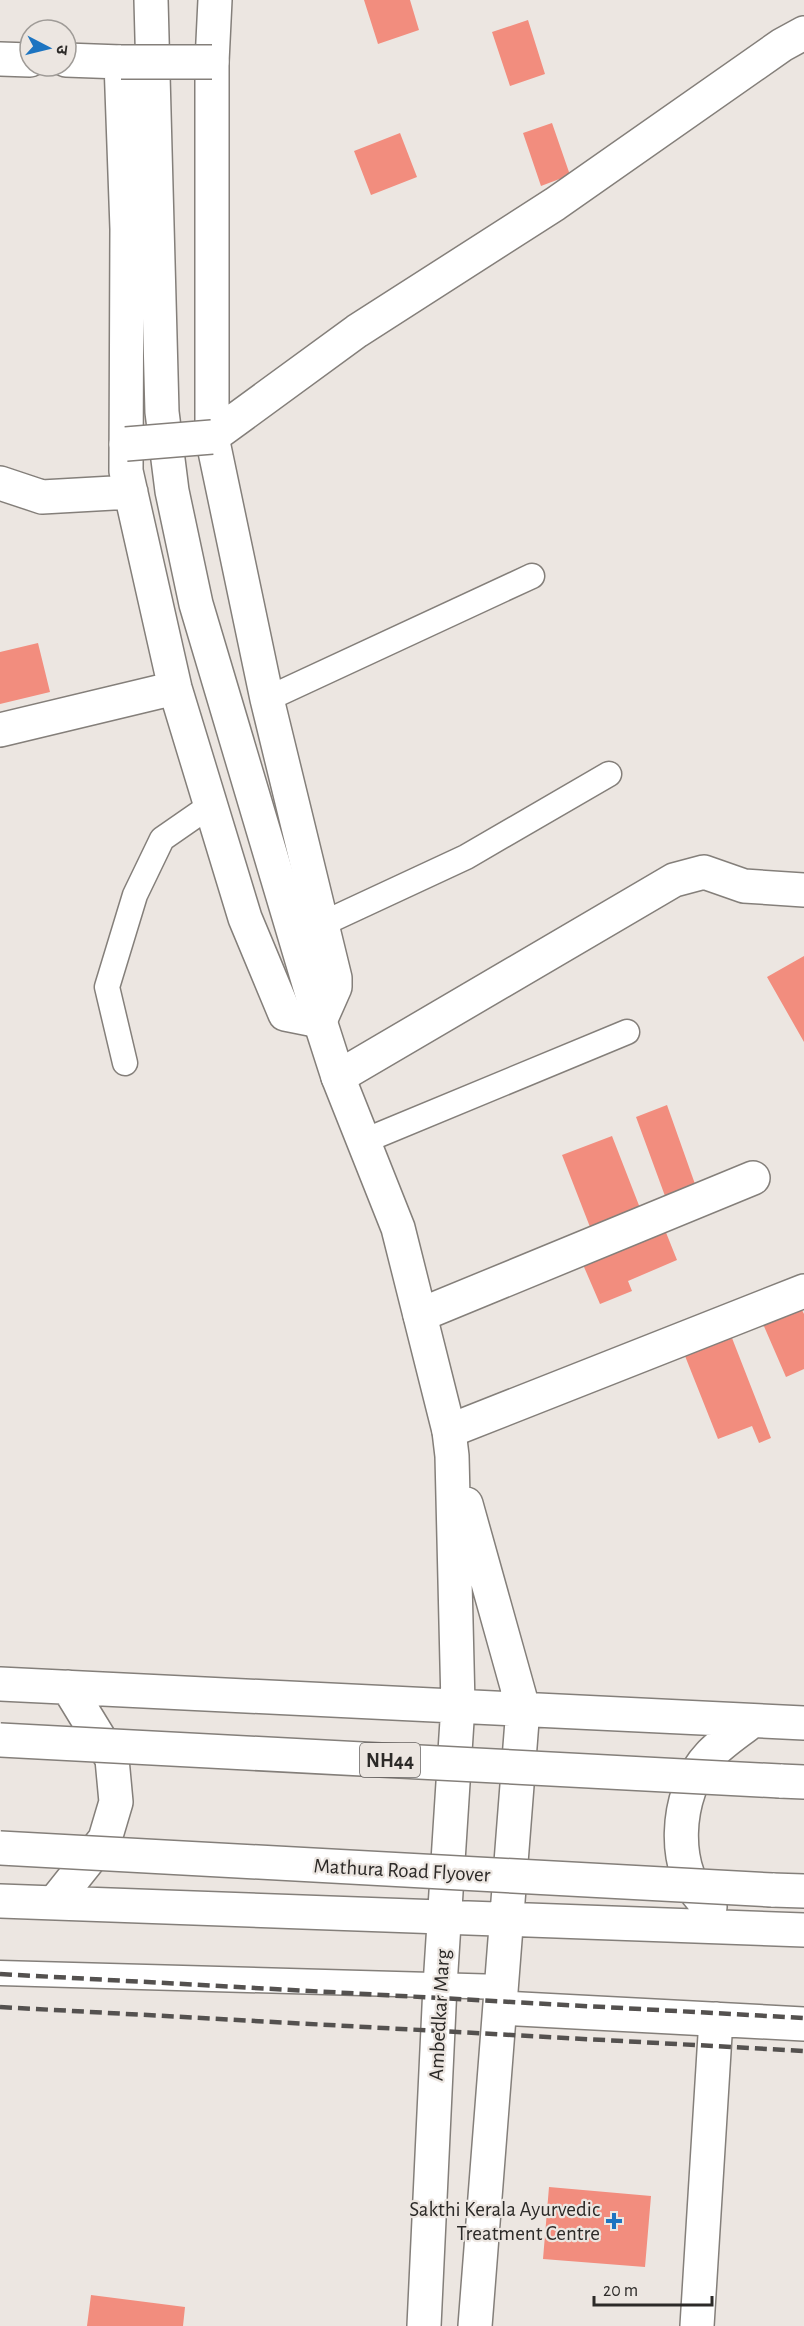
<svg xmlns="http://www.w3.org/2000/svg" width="804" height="2326" font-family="'Alegreya Sans','Noto Sans Devanagari',sans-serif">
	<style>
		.building { fill: #f28d7e }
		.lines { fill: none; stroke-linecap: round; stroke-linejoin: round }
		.lane-casing { stroke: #847f7a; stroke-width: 27 }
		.street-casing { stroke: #847f7a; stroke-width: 36 }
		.secondary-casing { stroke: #847f7a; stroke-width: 36 }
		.highway-casing { stroke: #847f7a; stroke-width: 36 }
		.lane { stroke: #fff; stroke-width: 24 }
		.street { stroke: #fff; stroke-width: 33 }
		.secondary { stroke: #fff; stroke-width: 33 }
		.highway { stroke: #fff; stroke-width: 33 }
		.rail { stroke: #54514f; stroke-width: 4.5; stroke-dasharray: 12 6; stroke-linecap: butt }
		.street-bridge-casing { stroke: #847f7a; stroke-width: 36; stroke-linecap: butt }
		.highway-bridge-casing { stroke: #847f7a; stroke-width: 36; stroke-linecap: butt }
		.street-bridge { stroke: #fff; stroke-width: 33 }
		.highway-bridge { stroke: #fff; stroke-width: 33 }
		.poi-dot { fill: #1c74c1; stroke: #ece6e1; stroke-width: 2 }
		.labels { text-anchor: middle; stroke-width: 4.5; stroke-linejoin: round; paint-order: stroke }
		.shield { fill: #ece6e1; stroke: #666260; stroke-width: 1.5 }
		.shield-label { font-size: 20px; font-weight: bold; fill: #2c2a28 }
		.street-label { font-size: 21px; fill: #2c2a28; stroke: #ece6e1 }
		.poi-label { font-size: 21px; fill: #2c2a28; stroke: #ece6e1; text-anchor: end }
	</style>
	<rect width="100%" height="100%" fill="#ece6e1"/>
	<path class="building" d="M 364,0 L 410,0 L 419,30 L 378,44 Z
		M 528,20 L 545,74 L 510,86 L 492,32 Z
		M 552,123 L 570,175 L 541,186 L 523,133 Z
		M 400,133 L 417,177 L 371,195 L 354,151 Z
		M 38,643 L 50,692 L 0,704 L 0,652 Z
		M 804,956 L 804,1042 L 767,977 Z
		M 667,1105 L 695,1184 L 665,1196 L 636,1117 Z
		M 612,1136 L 640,1208 L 590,1227 L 562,1155 Z
		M 663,1225 L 677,1260 L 628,1281 L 632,1291 L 600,1304 L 581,1260 Z
		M 801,1308 L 804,1314 L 804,1369 L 786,1377 L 763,1324 Z
		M 732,1338 L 771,1438 L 759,1443 L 752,1426 L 718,1439 L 685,1356 Z
		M 549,2187 L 651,2196 L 645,2267 L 543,2259 Z
		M 91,2295 L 185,2307 L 183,2326 L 87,2326 Z"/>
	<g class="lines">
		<defs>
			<path id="lane" d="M 267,699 L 532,576
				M 322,924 L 466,857 L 609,774
				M 125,1063 L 107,987 L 135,895 L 162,839 L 211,805
				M 364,1141 L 627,1032
				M 0,1973 L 503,1987"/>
			<path id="street" d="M 0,59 L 30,60
				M 66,60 L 121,62 L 127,229 L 126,471 L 175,688 L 245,918 L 285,1014 L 320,1021 L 335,987 L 335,978 L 267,699 L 212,437 L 212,62 L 215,0
				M 212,437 L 357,331 L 555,204 L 782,45 L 804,33
				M 0,483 L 42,497 L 131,492
				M 0,730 L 175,688
				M 338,1077 L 674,880 L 704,872 L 744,886 L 804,890
				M 420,1315 L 753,1178
				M 449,1431 L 804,1291
				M 501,2008 L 804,2024
				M 697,2326 L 716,2019"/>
			<path id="secondary" d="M 151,0 L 162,412 L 172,491 L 196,604 L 320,1021 L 338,1077 L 398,1228 L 449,1431 L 452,1456 L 458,1705 L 440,1986 L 424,2326
				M 466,1504 L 523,1708 L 475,2326
				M 0,1684 L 804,1723
				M 0,1901 L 804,1930
				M 54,1903 L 105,1839 L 116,1802 L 112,1759 L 68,1687
				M 710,1907 C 669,1875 675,1792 709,1756 C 721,1743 738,1732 752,1721"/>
			<path id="highway" d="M 780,1781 L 804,1782
				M 772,1890 L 804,1891"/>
		</defs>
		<use href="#lane" class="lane-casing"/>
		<use href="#street" class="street-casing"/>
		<use href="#secondary" class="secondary-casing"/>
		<use href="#highway" class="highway-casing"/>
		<use href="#lane" class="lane"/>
		<use href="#street" class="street"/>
		<use href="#secondary" class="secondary"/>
		<use href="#highway" class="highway"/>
		<path class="rail" d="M 0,1974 L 804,2018
			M 0,2007 L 804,2051"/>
		<defs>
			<path id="street-bridge" d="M 121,62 L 212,62
				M 126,444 L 212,437"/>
			<path id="highway-bridge" d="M 0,1740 L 780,1781
				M 0,1848 L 772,1890"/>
		</defs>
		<use href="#street-bridge" class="street-bridge-casing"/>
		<use href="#highway-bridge" class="highway-bridge-casing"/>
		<use href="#street-bridge" class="street-bridge"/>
		<use href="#highway-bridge" class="highway-bridge"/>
	</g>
	<path class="poi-dot" d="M611 2212h6v6h6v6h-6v6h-6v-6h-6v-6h6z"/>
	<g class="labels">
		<rect class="shield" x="360" y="1743" width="60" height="34" rx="4.5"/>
		<g class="shield-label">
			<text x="390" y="1767">NH44</text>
		</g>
		<g class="street-label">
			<text transform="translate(402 1870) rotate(3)" y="7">Mathura Road Flyover</text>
			<text transform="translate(439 2015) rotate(-87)" y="7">Ambedkar Marg</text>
		</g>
		<g class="poi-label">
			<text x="600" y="2216">Sakthi Kerala Ayurvedic<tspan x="600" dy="24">Treatment Centre</tspan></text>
		</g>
	</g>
	<g transform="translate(48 48) rotate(97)"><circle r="28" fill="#ece6e1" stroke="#9f9b97" stroke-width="1.5"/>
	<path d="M0-4.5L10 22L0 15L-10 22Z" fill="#1c74c1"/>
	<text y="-9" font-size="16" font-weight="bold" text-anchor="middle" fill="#2c2a28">उ</text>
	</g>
	<path d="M594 2296v9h118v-9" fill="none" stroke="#2c2a28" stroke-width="3"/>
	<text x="603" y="2296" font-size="18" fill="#2c2a28" stroke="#ece6e1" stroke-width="4.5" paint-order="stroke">20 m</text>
</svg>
